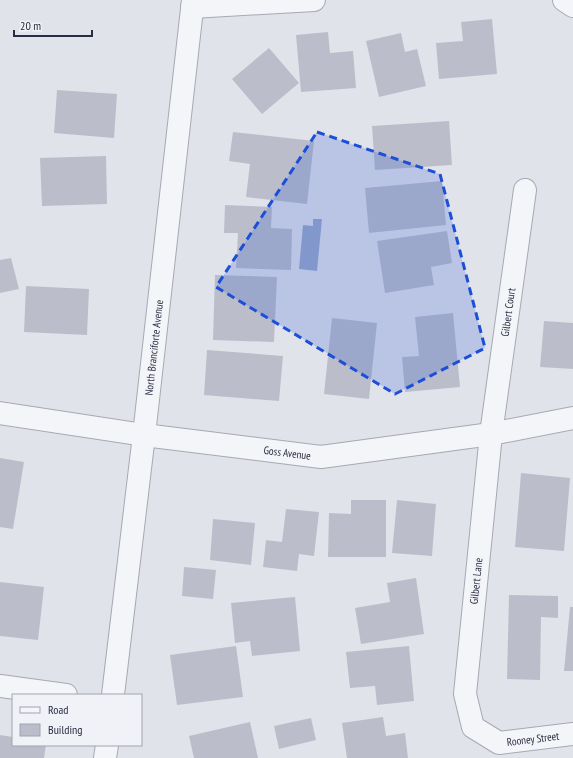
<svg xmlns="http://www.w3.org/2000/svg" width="573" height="758" font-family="'PT Sans Narrow',sans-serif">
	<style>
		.water { fill: #9caacb }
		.building { fill: #bbbeca }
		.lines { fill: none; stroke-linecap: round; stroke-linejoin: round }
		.minor-casing { stroke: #a6a9b4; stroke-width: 24 }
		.tertiary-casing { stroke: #a6a9b4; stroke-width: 24 }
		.minor { stroke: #f4f5f8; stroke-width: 22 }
		.tertiary { stroke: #f4f5f8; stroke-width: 22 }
		.marked { fill: #1d4ed8; fill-opacity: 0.2; stroke: #1d4ed8; stroke-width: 3; stroke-dasharray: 8 5; stroke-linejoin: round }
		.labels { text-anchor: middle; stroke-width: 3; stroke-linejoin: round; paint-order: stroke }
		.street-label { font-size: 11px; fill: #292d42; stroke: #f1f2f7 }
	</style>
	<rect width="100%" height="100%" fill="#e1e3ea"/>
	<path class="water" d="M 313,219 L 322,219 L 317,271 L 299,269 L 303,225 L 313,226 Z"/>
	<path class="building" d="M 492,19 L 497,74 L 439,79 L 436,43 L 463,41 L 461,22 Z
		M 328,32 L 330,53 L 353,51 L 356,88 L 301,92 L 296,35 Z
		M 401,33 L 405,52 L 417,49 L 426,86 L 379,97 L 366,41 Z
		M 269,48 L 299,83 L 262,114 L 232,79 Z
		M 57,90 L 117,94 L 114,138 L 54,133 Z
		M 449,121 L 452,165 L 375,170 L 372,126 Z
		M 233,132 L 314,141 L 307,204 L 246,197 L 250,164 L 229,161 Z
		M 106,156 L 107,204 L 42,206 L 40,158 Z
		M 442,181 L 446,225 L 369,233 L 365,188 Z
		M 225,205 L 272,207 L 271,228 L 292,229 L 291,270 L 236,268 L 238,233 L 224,233 Z
		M 447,231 L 452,263 L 431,267 L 434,285 L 385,293 L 377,241 Z
		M 11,258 L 19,289 L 0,293 L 0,260 Z
		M 215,275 L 277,277 L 274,342 L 213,340 Z
		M 26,286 L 89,289 L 87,335 L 24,332 Z
		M 453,313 L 460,387 L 405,392 L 402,357 L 419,356 L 415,317 Z
		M 332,318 L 377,323 L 369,399 L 324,394 Z
		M 544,321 L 573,323 L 573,369 L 540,367 Z
		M 207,350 L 283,356 L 279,401 L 204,395 Z
		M 0,458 L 24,462 L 13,529 L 0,527 Z
		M 521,473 L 570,478 L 564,551 L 515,547 Z
		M 351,500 L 386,500 L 386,557 L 328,557 L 329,513 L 351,514 Z
		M 397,500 L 436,504 L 432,556 L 392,553 Z
		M 286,509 L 319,512 L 314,556 L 299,554 L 297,571 L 263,567 L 266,540 L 282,542 Z
		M 213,519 L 255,523 L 251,565 L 210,560 Z
		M 184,567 L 216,570 L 213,599 L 182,596 Z
		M 416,578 L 424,634 L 361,644 L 355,608 L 390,602 L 387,583 Z
		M 0,582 L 44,587 L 38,640 L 0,636 Z
		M 509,595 L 558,596 L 558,618 L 541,617 L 540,680 L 507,679 Z
		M 295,597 L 300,651 L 252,656 L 250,641 L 235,643 L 231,603 Z
		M 570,607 L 573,607 L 573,671 L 564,671 Z
		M 236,646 L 243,697 L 177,705 L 170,655 Z
		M 409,646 L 414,701 L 377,705 L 375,686 L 350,688 L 346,652 Z
		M 383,717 L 386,736 L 405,733 L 408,758 L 347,758 L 342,723 Z
		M 311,718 L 316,740 L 279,749 L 274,726 Z
		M 250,722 L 258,758 L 194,758 L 189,736 Z
		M 0,735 L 13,737 L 13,745 L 46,745 L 44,758 L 0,758 Z"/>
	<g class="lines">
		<defs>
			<g id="minor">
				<path d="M 564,0 L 573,6"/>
				<path d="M 192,7 L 314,0"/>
				<path id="s1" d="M 491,434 L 525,190"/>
				<path id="s2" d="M 144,435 L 193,0"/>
				<path d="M 0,686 L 66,695"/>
			</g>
			<g id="tertiary">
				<path id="s3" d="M 0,413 L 144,435 L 321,457 L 491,434 L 573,418"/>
				<path id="s4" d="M 491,434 L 465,694 L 473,727 L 499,743 L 573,734"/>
				<path d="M 113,695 L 144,435"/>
				<path d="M 105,758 L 107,745"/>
			</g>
		</defs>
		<use href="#minor" class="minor-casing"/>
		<use href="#tertiary" class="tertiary-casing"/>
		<use href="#minor" class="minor"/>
		<use href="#tertiary" class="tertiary"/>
	</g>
	<path class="marked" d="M 317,132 L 440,174 L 485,348 L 395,394 L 216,287 Z"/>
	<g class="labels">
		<g class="street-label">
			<text dy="4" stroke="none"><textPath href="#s1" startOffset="123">Gilbert Court</textPath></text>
			<text dy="4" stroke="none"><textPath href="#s2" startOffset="88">North Branciforte Avenue</textPath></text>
			<text dy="4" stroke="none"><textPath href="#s3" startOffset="290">Goss Avenue</textPath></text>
			<text transform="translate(476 581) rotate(-84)" y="4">Gilbert Lane</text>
			<text dy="4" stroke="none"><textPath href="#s4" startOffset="360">Rooney Street</textPath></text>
		</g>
	</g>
	<rect x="12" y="694" width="130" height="52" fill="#f1f2f7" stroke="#a1a3af"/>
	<rect x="20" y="707" width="20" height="6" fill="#f4f5f8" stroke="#a1a3af"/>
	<text x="48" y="714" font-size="12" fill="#292d42">Road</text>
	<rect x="20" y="724" width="20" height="12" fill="#bbbeca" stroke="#a1a3af"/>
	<text x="48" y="734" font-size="12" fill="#292d42">Building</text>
	<path d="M14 30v6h78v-6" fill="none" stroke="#292d42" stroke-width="2"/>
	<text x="20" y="30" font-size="12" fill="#292d42" stroke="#f1f2f7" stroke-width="3" paint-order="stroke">20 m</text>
</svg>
